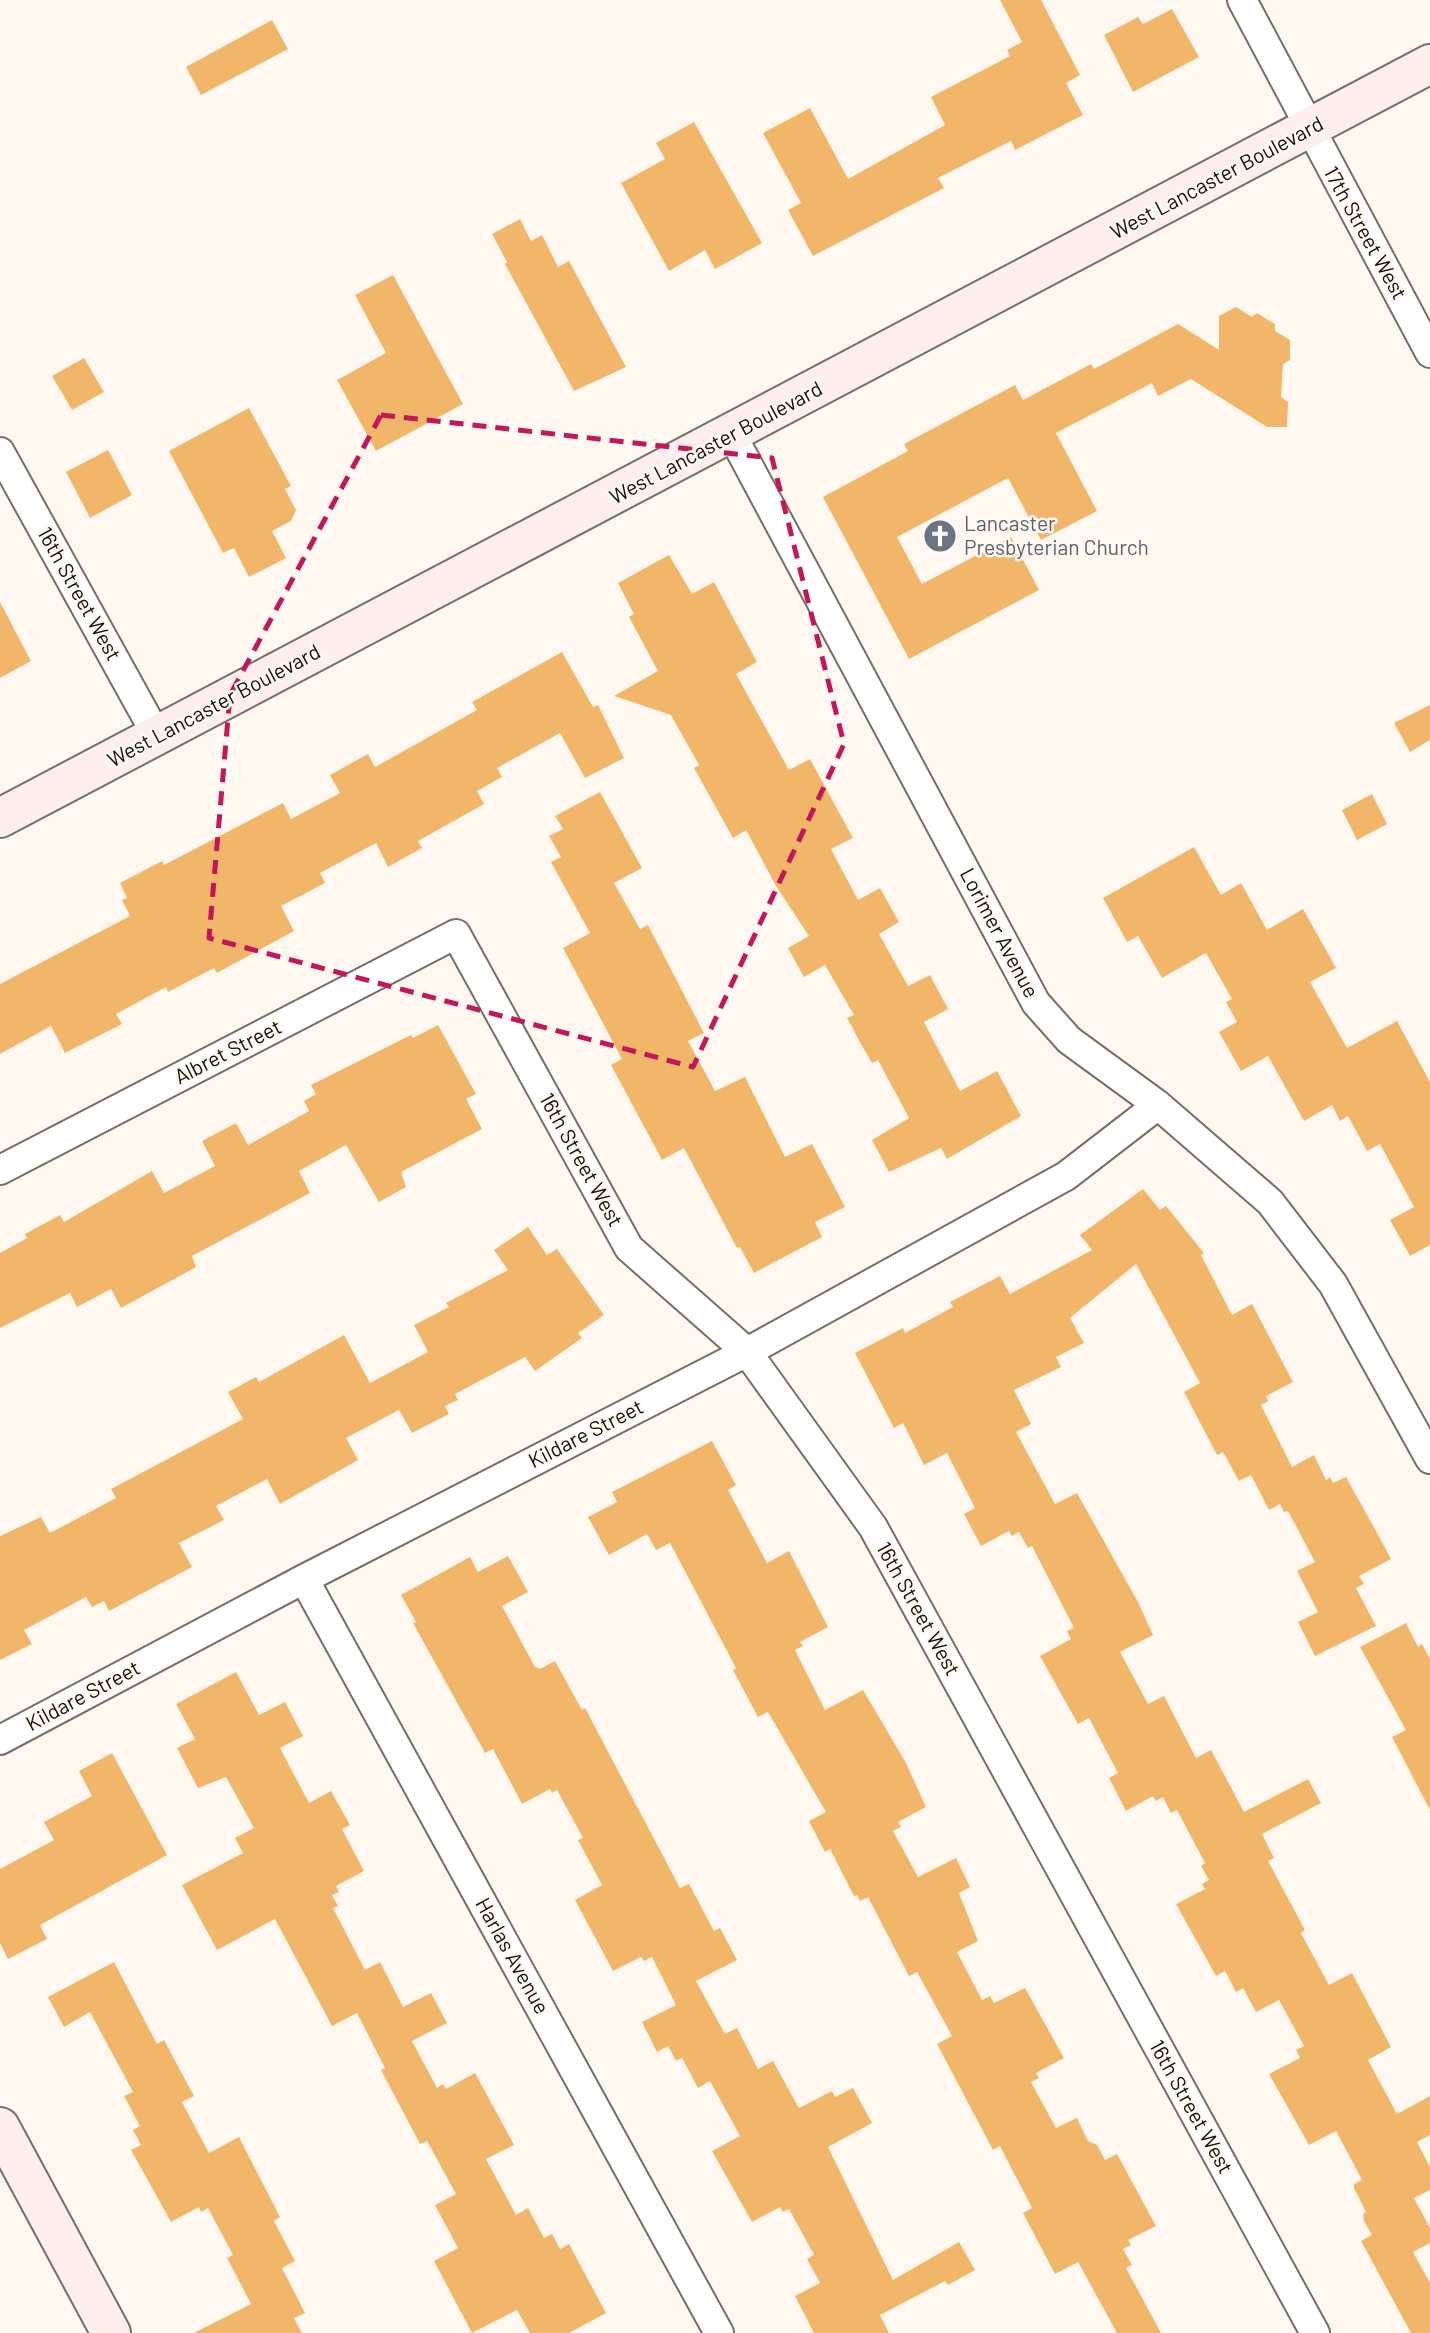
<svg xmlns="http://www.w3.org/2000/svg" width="1430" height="2333" font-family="Barlow,sans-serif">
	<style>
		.building { fill: #f2b66a }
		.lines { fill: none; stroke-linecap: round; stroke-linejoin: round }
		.street-casing { stroke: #776e64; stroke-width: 32 }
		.secondary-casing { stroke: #776e64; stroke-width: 42 }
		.street { stroke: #fff; stroke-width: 28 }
		.secondary { stroke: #feeeee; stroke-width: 38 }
		.marked { fill: none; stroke: #c2185b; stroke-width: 5; stroke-dasharray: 14 9; stroke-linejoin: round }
		.labels { text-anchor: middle; stroke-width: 5; stroke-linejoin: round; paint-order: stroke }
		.street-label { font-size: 21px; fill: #130f0b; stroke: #fef8f1 }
		.worship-label { font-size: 21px; fill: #5b616d; stroke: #fef8f1; text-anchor: start }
	</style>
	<rect width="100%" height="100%" fill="#fef8f1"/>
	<path class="building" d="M 1000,0 L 1041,0 L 1080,75 L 1066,83 L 1083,115 L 1015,150 L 1011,141 L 938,178 L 944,188 L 813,256 L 788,210 L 801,203 L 763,133 L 810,108 L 848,179 L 945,125 L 931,97 L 1010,56 L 1007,50 L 1022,42 Z
		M 1172,9 L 1199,57 L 1133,92 L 1104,35 L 1138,17 L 1143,24 Z
		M 272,20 L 288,49 L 201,95 L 186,67 Z
		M 694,122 L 762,243 L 715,269 L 705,250 L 669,271 L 621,183 L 665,159 L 656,143 Z
		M 520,219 L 531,241 L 542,235 L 558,267 L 569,261 L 626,367 L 574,391 L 505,264 L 507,262 L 492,234 Z
		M 393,275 L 463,404 L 376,451 L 337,380 L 386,353 L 355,295 Z
		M 1236,307 L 1252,317 L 1257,313 L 1275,324 L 1275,331 L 1290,340 L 1290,360 L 1283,364 L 1281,397 L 1288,402 L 1287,427 L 1267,427 L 1191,379 L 1158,396 L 1152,383 L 1056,433 L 1097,511 L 1041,540 L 1008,478 L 897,537 L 922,584 L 1011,537 L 1039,590 L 909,659 L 823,497 L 908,451 L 904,444 L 1015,385 L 1023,400 L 1091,364 L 1094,369 L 1178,324 L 1219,350 L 1219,316 Z
		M 84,358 L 104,392 L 72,410 L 52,376 Z
		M 249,408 L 291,486 L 285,489 L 296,510 L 291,521 L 272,531 L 286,558 L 249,577 L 234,548 L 223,553 L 169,451 Z
		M 108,450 L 132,495 L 90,518 L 66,472 Z
		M 669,555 L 692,594 L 714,582 L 757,662 L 736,674 L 789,770 L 810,759 L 853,838 L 831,849 L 858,900 L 880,888 L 899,922 L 879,934 L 908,986 L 930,975 L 948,1009 L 924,1022 L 960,1091 L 997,1071 L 1021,1116 L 947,1159 L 941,1148 L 889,1172 L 872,1140 L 909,1118 L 878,1060 L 872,1063 L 861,1044 L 847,1018 L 854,1015 L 825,965 L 804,977 L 788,948 L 809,936 L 776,886 L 746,830 L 733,838 L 694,768 L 699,765 L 671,715 L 614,696 L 658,671 L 629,617 L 634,614 L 618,583 Z
		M 0,602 L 31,661 L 0,678 Z
		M 562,652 L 593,707 L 598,705 L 624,758 L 585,778 L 560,733 L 497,768 L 502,777 L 477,791 L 484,804 L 418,841 L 422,848 L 388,867 L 376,843 L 320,873 L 325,883 L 281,906 L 294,931 L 217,973 L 214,968 L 168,992 L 166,987 L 116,1014 L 122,1024 L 65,1053 L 51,1026 L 0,1054 L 0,984 L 130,916 L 122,900 L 127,898 L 120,883 L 162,861 L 164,865 L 283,803 L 291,819 L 340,793 L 330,775 L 368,754 L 375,767 L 477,710 L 472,702 Z
		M 1430,705 L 1430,740 L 1410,752 L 1394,723 Z
		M 600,792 L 642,868 L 614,883 L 640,929 L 648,925 L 704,1033 L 688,1041 L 715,1091 L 745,1077 L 785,1157 L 812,1144 L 845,1207 L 815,1222 L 822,1237 L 754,1273 L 740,1247 L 737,1248 L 684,1148 L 662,1160 L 611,1065 L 622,1059 L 563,948 L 590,933 L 551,862 L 561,857 L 549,836 L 563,829 L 555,816 Z
		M 1372,794 L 1387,824 L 1357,840 L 1342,810 Z
		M 1194,847 L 1221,895 L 1241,883 L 1267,930 L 1303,909 L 1336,968 L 1310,982 L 1347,1048 L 1397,1021 L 1430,1082 L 1430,1245 L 1410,1256 L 1390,1220 L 1414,1207 L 1380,1144 L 1367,1151 L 1348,1116 L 1340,1121 L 1332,1105 L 1304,1121 L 1268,1056 L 1241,1071 L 1219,1032 L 1237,1022 L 1226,1002 L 1232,999 L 1206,953 L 1162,978 L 1138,936 L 1127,942 L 1103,898 Z
		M 438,1025 L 476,1094 L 466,1099 L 482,1129 L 401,1172 L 406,1187 L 379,1202 L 346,1145 L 299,1171 L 310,1193 L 192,1256 L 196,1267 L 121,1308 L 111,1289 L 77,1307 L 70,1293 L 0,1328 L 0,1253 L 27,1238 L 25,1234 L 60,1215 L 64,1222 L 152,1171 L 164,1193 L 215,1166 L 202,1141 L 236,1123 L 248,1145 L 309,1111 L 304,1101 L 316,1094 L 311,1085 L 411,1035 L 413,1038 Z
		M 1143,1189 L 1160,1210 L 1166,1206 L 1204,1253 L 1201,1255 L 1232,1315 L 1252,1304 L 1293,1382 L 1266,1396 L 1268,1401 L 1261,1405 L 1292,1467 L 1314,1455 L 1326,1480 L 1330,1477 L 1333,1483 L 1346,1477 L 1376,1531 L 1391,1559 L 1359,1576 L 1364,1584 L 1356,1588 L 1376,1626 L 1315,1656 L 1298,1622 L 1318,1612 L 1297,1571 L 1315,1562 L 1288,1511 L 1284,1512 L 1280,1504 L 1269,1510 L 1251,1475 L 1239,1481 L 1223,1452 L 1217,1455 L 1184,1392 L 1200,1383 L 1136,1264 L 1070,1318 L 1084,1343 L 1056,1357 L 1061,1367 L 1014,1390 L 1031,1424 L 1016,1432 L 1055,1504 L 1077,1493 L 1138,1602 L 1153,1635 L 1120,1652 L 1148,1704 L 1164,1696 L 1196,1758 L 1211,1750 L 1244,1812 L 1308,1779 L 1321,1803 L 1262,1834 L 1274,1858 L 1268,1861 L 1305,1930 L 1301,1933 L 1329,1985 L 1352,1973 L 1391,2047 L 1368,2060 L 1397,2114 L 1430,2096 L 1430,2135 L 1417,2142 L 1430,2167 L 1430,2190 L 1414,2198 L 1430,2228 L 1430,2243 L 1413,2252 L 1430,2283 L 1430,2333 L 1411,2333 L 1361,2241 L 1372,2235 L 1364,2221 L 1363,2214 L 1366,2212 L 1354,2188 L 1354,2184 L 1362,2180 L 1336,2131 L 1309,2145 L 1269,2074 L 1300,2058 L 1296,2050 L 1304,2046 L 1279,2000 L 1256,2012 L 1243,1988 L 1236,1992 L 1225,1971 L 1216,1976 L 1176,1904 L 1205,1889 L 1202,1884 L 1209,1880 L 1201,1866 L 1205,1863 L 1177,1810 L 1171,1813 L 1163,1797 L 1156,1801 L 1153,1796 L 1126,1811 L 1109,1778 L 1118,1773 L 1089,1718 L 1078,1724 L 1040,1656 L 1071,1639 L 1067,1631 L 1074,1628 L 1032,1546 L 1028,1548 L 1019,1532 L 1012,1536 L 1009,1531 L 981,1546 L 964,1514 L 975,1508 L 947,1453 L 924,1465 L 903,1423 L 894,1428 L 855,1353 L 903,1328 L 905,1333 L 953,1307 L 950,1302 L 1000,1276 L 1010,1294 L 1092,1250 L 1080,1235 Z
		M 528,1227 L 547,1255 L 557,1249 L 604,1315 L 578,1333 L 582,1338 L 535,1371 L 525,1357 L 455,1394 L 458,1400 L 445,1406 L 449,1414 L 412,1433 L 399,1410 L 346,1438 L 358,1460 L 280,1504 L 267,1479 L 216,1506 L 224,1520 L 179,1543 L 192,1567 L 109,1611 L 104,1601 L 92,1607 L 86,1597 L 24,1630 L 32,1644 L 0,1660 L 0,1536 L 41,1517 L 50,1533 L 116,1498 L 111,1489 L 243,1419 L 228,1392 L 256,1377 L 259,1382 L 344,1335 L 370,1383 L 428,1352 L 414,1325 L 449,1307 L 446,1303 L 508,1270 L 494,1250 Z
		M 712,1441 L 736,1485 L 728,1490 L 767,1563 L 789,1551 L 828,1627 L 800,1642 L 803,1646 L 795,1650 L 825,1710 L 863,1690 L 906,1763 L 926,1807 L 898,1822 L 901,1827 L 893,1831 L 918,1877 L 956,1858 L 970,1887 L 959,1893 L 978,1941 L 957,1952 L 982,2000 L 990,1996 L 994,2003 L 1025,1988 L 1064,2058 L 1036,2073 L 1039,2078 L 1031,2082 L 1056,2128 L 1077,2118 L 1088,2141 L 1097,2145 L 1105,2160 L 1117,2154 L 1156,2226 L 1128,2240 L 1131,2245 L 1123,2249 L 1132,2265 L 1126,2268 L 1161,2333 L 1117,2333 L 1078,2262 L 1055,2274 L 1023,2213 L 1032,2208 L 1000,2146 L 993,2150 L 937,2044 L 952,2036 L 917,1972 L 909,1976 L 868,1897 L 860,1901 L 857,1895 L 854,1896 L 830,1849 L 825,1852 L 809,1821 L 826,1812 L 768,1712 L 758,1717 L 733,1670 L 736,1668 L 670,1543 L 656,1550 L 647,1534 L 609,1555 L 588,1517 L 617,1502 L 612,1492 Z
		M 508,1556 L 528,1592 L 502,1606 L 535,1667 L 540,1669 L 555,1661 L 582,1710 L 585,1708 L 680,1888 L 689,1884 L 714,1931 L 720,1928 L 737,1960 L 696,1981 L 725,2034 L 737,2028 L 758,2069 L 773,2061 L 799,2108 L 832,2091 L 835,2097 L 853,2088 L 872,2123 L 828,2147 L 893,2280 L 959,2242 L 975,2270 L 948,2285 L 945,2281 L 880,2315 L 889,2333 L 814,2333 L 795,2296 L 820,2283 L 807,2259 L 814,2255 L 789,2209 L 783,2212 L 780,2207 L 752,2222 L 712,2151 L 740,2136 L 710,2081 L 698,2088 L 682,2058 L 676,2061 L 668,2046 L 657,2052 L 642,2022 L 676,2005 L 652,1957 L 644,1961 L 641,1957 L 613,1971 L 575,1900 L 602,1885 L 578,1840 L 583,1838 L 557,1790 L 552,1793 L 550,1789 L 522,1804 L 493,1749 L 485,1753 L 413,1623 L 416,1622 L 401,1595 L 470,1557 L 478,1572 Z
		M 1406,1623 L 1418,1647 L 1422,1644 L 1430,1659 L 1430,1810 L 1392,1737 L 1406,1730 L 1360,1647 Z
		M 236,1672 L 259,1715 L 285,1702 L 303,1736 L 280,1748 L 309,1803 L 331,1791 L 350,1825 L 342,1829 L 364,1871 L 336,1886 L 339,1892 L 332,1895 L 338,1906 L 333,1908 L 365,1970 L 380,1962 L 403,2007 L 431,1993 L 447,2023 L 412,2041 L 437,2088 L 443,2084 L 446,2089 L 475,2073 L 514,2145 L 486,2159 L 516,2215 L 528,2208 L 544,2238 L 552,2234 L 560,2249 L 569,2244 L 606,2313 L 569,2333 L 530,2333 L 517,2310 L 472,2333 L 434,2261 L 458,2248 L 435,2205 L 456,2194 L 427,2141 L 420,2144 L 381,2070 L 385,2068 L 357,2013 L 332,2026 L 275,1919 L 217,1950 L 182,1885 L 243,1853 L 235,1838 L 254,1828 L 226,1777 L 198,1788 L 177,1748 L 195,1739 L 176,1704 Z
		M 112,1753 L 167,1855 L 40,1925 L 47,1939 L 8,1959 L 0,1943 L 0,1869 L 54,1840 L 44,1822 L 92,1796 L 79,1771 Z
		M 114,1962 L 157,2044 L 164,2040 L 194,2096 L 182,2102 L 209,2153 L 239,2137 L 280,2217 L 274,2221 L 295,2261 L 282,2268 L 305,2313 L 294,2318 L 302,2333 L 194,2333 L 251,2304 L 227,2258 L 233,2255 L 208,2208 L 201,2212 L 199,2207 L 171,2222 L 131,2150 L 141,2145 L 133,2130 L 140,2126 L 124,2096 L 133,2092 L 90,2012 L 64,2027 L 48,1997 Z"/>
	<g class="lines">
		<defs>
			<path id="street" d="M 1242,0 L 1430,353
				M 732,435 L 1036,1003 L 1069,1040 L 1158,1105 L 1270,1202 L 1333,1284 L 1430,1459
				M 0,452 L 157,736
				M 0,1170 L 456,934 L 629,1248 L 747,1352 L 873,1527 L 1315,2333
				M 304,1579 L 719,2333
				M 0,1740 L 304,1579 L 747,1352 L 1066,1176 L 1158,1105"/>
			<path id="secondary" d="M 0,818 L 1430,64
				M 0,2127 L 111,2333"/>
		</defs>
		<use href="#street" class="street-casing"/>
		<use href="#secondary" class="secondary-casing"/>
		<use href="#street" class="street"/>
		<use href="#secondary" class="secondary"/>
	</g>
	<path class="marked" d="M 381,415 L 772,458 L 844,744 L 693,1067 L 209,938 L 230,695 Z"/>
	<defs>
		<symbol id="church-disc" viewBox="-11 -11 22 22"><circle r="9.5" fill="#6b7280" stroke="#fef8f1"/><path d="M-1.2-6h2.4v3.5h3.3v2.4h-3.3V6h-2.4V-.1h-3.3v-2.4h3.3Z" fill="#fff"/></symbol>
	</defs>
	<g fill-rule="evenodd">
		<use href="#church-disc" x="921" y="517" width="38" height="38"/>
	</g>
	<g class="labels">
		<g class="street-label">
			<text transform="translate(1217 178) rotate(-28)" y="7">West Lancaster Boulevard</text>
			<text transform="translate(1365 233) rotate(61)" y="7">17th Street West</text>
			<text transform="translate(716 443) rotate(-28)" y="7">West Lancaster Boulevard</text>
			<text transform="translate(79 594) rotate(61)" y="7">16th Street West</text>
			<text transform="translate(214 706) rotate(-28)" y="7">West Lancaster Boulevard</text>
			<text transform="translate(999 933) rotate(62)" y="7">Lorimer Avenue</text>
			<text transform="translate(228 1052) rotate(-27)" y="7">Albret Street</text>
			<text transform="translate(581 1160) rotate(61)" y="7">16th Street West</text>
			<text transform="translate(586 1434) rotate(-27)" y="7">Kildare Street</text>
			<text transform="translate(918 1609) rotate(61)" y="7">16th Street West</text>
			<text transform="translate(83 1696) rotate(-28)" y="7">Kildare Street</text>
			<text transform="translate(512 1956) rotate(61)" y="7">Harlas Avenue</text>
			<text transform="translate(1191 2107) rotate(61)" y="7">16th Street West</text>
		</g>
		<g class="worship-label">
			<text x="964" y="531">Lancaster<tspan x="964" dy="24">Presbyterian Church</tspan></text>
		</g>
	</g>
</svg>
